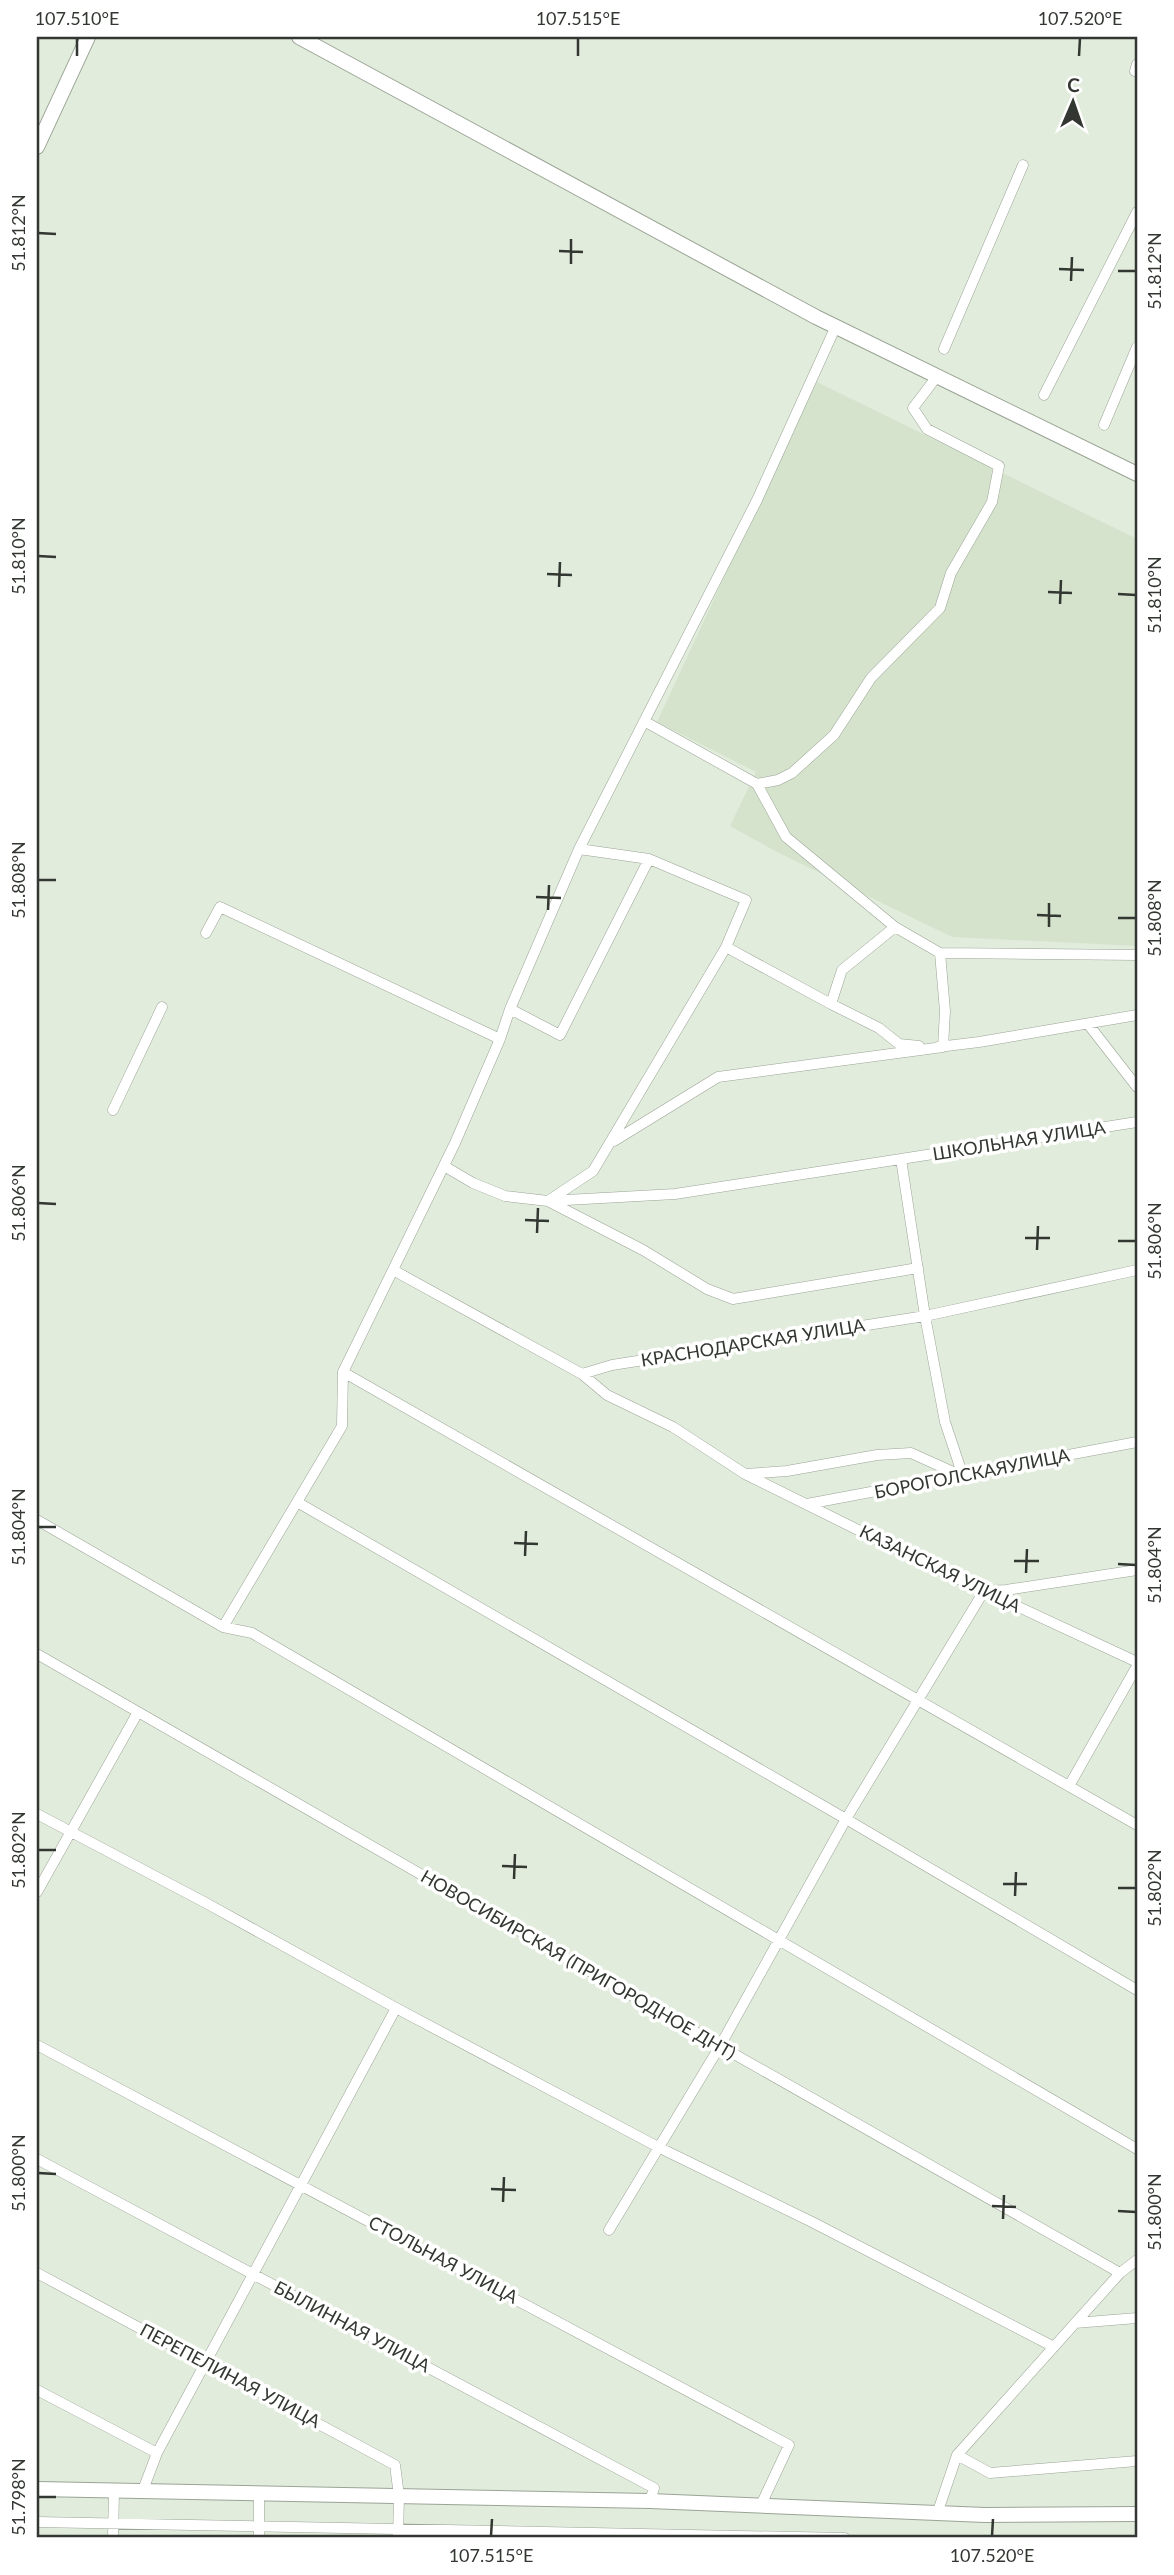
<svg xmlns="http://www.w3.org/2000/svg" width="1174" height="2575" font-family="Lato,sans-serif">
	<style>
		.built { fill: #d5e3cd }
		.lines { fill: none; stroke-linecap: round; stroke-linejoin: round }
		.street-casing { stroke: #9aa495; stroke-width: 11 }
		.secondary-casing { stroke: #9aa495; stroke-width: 16 }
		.street { stroke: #fff; stroke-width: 10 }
		.secondary { stroke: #fff; stroke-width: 14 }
		.ticks { fill: none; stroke: #333731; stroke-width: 2.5 }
		.labels { text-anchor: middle; stroke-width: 7; stroke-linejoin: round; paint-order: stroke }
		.street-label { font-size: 18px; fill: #333731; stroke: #fff }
		.neatline { fill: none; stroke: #333731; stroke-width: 2.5 }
		.ticks-label { font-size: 18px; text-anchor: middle; fill: #333731 }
	</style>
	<rect width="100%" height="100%" fill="#e2ecdd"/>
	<path class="built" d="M 815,381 L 1137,539 L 1137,946 L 952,937 L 779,853 L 730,826 L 756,772 L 657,722 Z"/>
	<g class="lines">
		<defs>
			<path id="street" d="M 1137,64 L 1135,71 L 1137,72
				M 944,349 L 1023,165
				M 1044,395 L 1137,212
				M 1104,425 L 1137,347
				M 644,721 L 757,784 L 778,780 L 792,773 L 834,735 L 871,678 L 940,608 L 951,573 L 992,502 L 999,466 L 927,429 L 913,408 L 938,375
				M 757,784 L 786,837 L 895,927 L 940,953 L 1137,955
				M 649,859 L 560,1035 L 510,1009 L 579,849 L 757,500 L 836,326
				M 206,933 L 220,907 L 500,1039
				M 726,947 L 831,1004 L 879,1028 L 899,1044 L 919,1046
				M 831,1004 L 842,970 L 895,927
				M 1088,1024 L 1137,1087
				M 938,1047 L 979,1042 L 1137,1015
				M 113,1110 L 162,1007
				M 614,1141 L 718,1077 L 943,1047 L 945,1011 L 940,953
				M 901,1159 L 1137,1122
				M 444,1166 L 473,1183 L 505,1196 L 548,1201 L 643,1250 L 707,1289 L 733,1299 L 918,1268
				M 548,1201 L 675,1194 L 901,1159 L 925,1316 L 945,1422 L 963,1476
				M 548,1201 L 593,1171 L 726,947 L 746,900 L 649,859 L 579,849
				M 393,1270 L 582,1374 L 607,1395 L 673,1427 L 745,1474 L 939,1570 L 1137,1662
				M 343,1372 L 1137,1825
				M 582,1374 L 612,1365 L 925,1316 L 1137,1270
				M 745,1474 L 787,1471 L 877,1455 L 911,1453 L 962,1476
				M 297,1502 L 846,1819 L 1137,1990
				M 807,1504 L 1137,1442
				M 37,1520 L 223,1627 L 252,1633 L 1137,2149
				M 223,1627 L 342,1426 L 343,1372 L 455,1143 L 500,1039 L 510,1009
				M 37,1654 L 720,2046 L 1120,2273
				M 1069,1786 L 1137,1666
				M 37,1814 L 206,1903 L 396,2008 L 660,2148 L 814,2223 L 1054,2347
				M 37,1892 L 138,1712
				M 37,2045 L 789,2445 L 760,2507
				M 37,2159 L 654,2488 L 650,2501
				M 609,2230 L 720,2046 L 846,1819 L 984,1591 L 1006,1590 L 1137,1570
				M 37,2273 L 395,2465 L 399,2496 L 398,2538
				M 1075,2323 L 1137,2318
				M 37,2390 L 157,2453
				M 957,2455 L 990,2473 L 1137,2461
				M 143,2490 L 157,2453 L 396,2008
				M 937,2514 L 957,2455 L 1120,2273 L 1137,2260
				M 37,2522 L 845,2538
				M 113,2538 L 114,2491
				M 259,2538 L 259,2493"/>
			<path id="secondary" d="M 299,37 L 816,317 L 1137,474
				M 37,147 L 88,37
				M 37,2489 L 650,2501 L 985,2515 L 1137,2514"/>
		</defs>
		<use href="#street" class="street-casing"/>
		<use href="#secondary" class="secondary-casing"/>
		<use href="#street" class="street"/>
		<use href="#secondary" class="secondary"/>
	</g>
	<path class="ticks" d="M 77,56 L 77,38M 578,56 L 578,38M 1079,56 L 1080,38M 38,233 L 56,234M 559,251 L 583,252M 571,264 L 571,239M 1059,269 L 1084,270M 1118,271 L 1136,271M 1071,281 L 1072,257M 38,556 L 56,557M 547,574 L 572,575M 559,587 L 560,562M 1048,592 L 1072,593M 1118,594 L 1136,595M 1060,604 L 1061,580M 38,880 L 56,880M 536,897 L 561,898M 548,910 L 549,885M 1037,915 L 1061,916M 1118,918 L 1136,918M 1049,927 L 1049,903M 38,1203 L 56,1204M 525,1220 L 549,1221M 537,1233 L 538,1208M 1025,1238 L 1050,1238M 1118,1241 L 1136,1241M 1037,1250 L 1038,1226M 38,1527 L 56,1527M 514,1543 L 538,1544M 525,1556 L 526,1531M 1014,1561 L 1039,1561M 1118,1564 L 1136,1565M 1026,1573 L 1027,1549M 38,1850 L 56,1850M 502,1866 L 527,1867M 514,1879 L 515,1854M 1003,1884 L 1027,1884M 1118,1888 L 1136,1888M 1015,1896 L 1016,1872M 38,2173 L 56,2174M 491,2189 L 516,2190M 503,2202 L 504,2177M 992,2206 L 1016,2207M 1118,2211 L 1136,2212M 1003,2219 L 1004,2195M 38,2497 L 56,2497M 491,2536 L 492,2519M 992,2536 L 993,2519"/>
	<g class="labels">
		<g class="street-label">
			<text transform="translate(1019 1141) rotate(-9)" y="6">ШКОЛЬНАЯ УЛИЦА</text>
			<text transform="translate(753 1343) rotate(-9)" y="6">КРАСНОДАРСКАЯ УЛИЦА</text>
			<text transform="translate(972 1474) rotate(-11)" y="6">БОРОГОЛСКАЯУЛИЦА</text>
			<text transform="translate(940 1569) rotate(26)" y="6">КАЗАНСКАЯ УЛИЦА</text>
			<text transform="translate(578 1965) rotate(30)" y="6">НОВОСИБИРСКАЯ (ПРИГОРОДНОЕ ДНТ)</text>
			<text transform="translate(443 2260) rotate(28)" y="6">СТОЛЬНАЯ УЛИЦА</text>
			<text transform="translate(352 2327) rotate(28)" y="6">БЫЛИННАЯ УЛИЦА</text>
			<text transform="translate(230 2376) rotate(28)" y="6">ПЕРЕПЕЛИНАЯ УЛИЦА</text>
		</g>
	</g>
	<rect width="1174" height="2575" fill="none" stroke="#ffffff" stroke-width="77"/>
	<g transform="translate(1073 102) rotate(2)" stroke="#ffffff" stroke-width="5" paint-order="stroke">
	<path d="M0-5L12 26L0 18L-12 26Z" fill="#333731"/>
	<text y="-10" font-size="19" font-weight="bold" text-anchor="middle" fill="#333731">С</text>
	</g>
	<rect x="38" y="38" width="1098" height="2498" class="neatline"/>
	<g class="ticks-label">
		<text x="77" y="25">107.510°E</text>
		<text x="578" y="25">107.515°E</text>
		<text x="1080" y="25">107.520°E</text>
		<text transform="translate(19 233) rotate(-90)" y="6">51.812°N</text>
		<text transform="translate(1155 271) rotate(-90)" y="6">51.812°N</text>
		<text transform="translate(19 556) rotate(-90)" y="6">51.810°N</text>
		<text transform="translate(1155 595) rotate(-90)" y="6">51.810°N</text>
		<text transform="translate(19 880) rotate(-90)" y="6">51.808°N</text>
		<text transform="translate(1155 918) rotate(-90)" y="6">51.808°N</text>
		<text transform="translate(19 1203) rotate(-90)" y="6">51.806°N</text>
		<text transform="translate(1155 1241) rotate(-90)" y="6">51.806°N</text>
		<text transform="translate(19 1527) rotate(-90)" y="6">51.804°N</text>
		<text transform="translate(1155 1565) rotate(-90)" y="6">51.804°N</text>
		<text transform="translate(19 1850) rotate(-90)" y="6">51.802°N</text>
		<text transform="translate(1155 1888) rotate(-90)" y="6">51.802°N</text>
		<text transform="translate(19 2173) rotate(-90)" y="6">51.800°N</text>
		<text transform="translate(1155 2212) rotate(-90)" y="6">51.800°N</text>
		<text transform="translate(19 2497) rotate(-90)" y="6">51.798°N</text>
		<text x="491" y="2562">107.515°E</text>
		<text x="992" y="2562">107.520°E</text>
	</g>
</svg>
